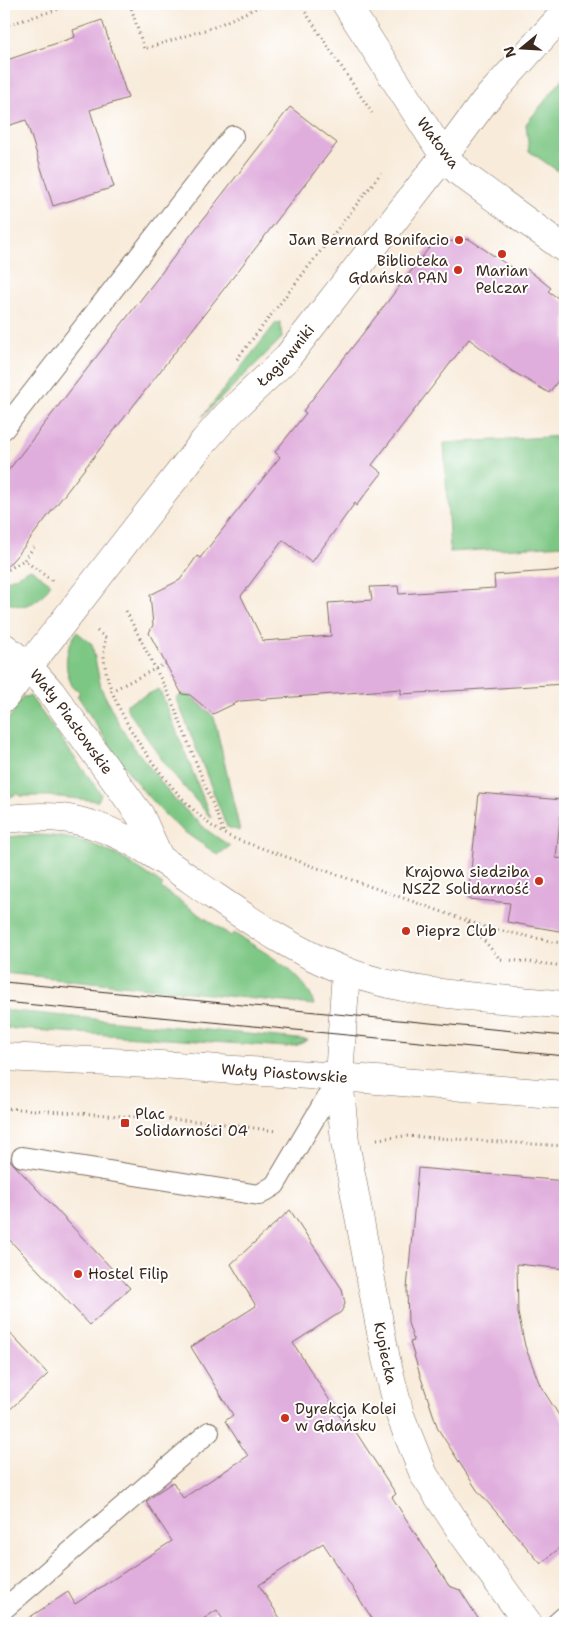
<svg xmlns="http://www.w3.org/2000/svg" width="569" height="1627" font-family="'Shantell Sans',sans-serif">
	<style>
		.green { fill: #7dc784; stroke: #5c7851 }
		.building { fill: #e0aedd }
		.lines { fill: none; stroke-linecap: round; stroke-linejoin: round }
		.lane-casing { stroke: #7d6e60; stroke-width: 22 }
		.street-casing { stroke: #7d6e60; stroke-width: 29 }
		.secondary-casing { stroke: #7d6e60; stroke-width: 29 }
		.path { stroke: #7d6e60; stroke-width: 3; stroke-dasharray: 1 4; stroke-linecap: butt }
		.lane { stroke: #fff; stroke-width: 20 }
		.street { stroke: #fff; stroke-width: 28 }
		.secondary { stroke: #fff; stroke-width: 28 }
		.tram { stroke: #3b2a1e; stroke-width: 1 }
		.poi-dot { fill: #c8321e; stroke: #fff; stroke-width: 2 }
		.labels { text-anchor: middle; stroke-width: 4; stroke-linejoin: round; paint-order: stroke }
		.street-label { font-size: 15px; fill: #3b2a1e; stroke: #fff }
		.poi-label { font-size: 15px; fill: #3b2a1e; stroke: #fff; text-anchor: start }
	</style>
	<rect width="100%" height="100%" fill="#fff"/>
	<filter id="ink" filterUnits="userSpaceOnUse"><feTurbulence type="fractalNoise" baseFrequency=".02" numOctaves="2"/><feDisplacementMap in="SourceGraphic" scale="10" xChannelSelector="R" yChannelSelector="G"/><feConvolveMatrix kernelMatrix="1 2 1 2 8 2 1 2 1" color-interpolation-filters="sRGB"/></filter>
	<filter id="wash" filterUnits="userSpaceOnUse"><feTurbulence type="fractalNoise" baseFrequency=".0096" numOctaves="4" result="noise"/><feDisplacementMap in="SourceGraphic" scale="20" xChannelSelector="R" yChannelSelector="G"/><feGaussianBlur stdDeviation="1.12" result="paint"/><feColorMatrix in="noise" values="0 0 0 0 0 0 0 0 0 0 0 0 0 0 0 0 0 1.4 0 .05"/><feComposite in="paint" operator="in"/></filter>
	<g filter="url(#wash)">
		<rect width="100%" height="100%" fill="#f8ebda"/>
		<path class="green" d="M 565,76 L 565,176 L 529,151 L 526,124 Z
			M 280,322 L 282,338 L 202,417 L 276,323 Z
			M 565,436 L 565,545 L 450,552 L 444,443 Z
			M 31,569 L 51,584 C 40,601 26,612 6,602 L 4,582 Z
			M 77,632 L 92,644 L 101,688 L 118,722 L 133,746 L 175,800 L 208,831 L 230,846 L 218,855 C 204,845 190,837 177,826 C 136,790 106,740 77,695 L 80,693 L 76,688 L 74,689 C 63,670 64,650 77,632 Z
			M 159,689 L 165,702 L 211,818 L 167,767 L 127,709 L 127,704 Z
			M 183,695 L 190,695 L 214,717 L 240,831 L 227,827 L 176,697 Z
			M 30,696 L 101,794 L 98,801 L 50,796 L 21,796 L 17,793 L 13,796 L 4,797 L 4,727 L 22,697 Z
			M 34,835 C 90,836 118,853 163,885 L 161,888 L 231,936 L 234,933 C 259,950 308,973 314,1005 L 4,973 L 4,837 Z
			M 4,1010 L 308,1040 L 298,1045 L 286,1047 L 4,1028 Z"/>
		<g id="blocks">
			<path class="building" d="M 102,20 L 128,98 L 90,110 L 114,187 L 53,206 L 26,120 L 4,127 L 4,61 L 75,37 L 73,30 Z
				M 290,107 L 337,143 L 20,552 L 4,570 L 4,476 Z
				M 469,239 L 515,270 L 527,269 L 551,288 L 548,291 L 565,303 L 565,371 L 549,393 L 512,371 L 469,339 L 372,465 L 382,473 L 356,506 L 355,503 L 312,562 L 283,540 L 241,596 L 263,641 L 331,636 L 328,603 L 372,600 L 370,587 L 398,586 L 399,594 L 495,588 L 494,575 L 565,570 L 565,684 L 401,694 L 401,689 L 240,701 L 213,714 L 190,695 L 182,694 L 149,633 L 153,625 L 150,595 L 180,580 L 197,556 L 200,558 L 280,457 L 275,452 L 306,413 L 303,411 L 432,244 Z
				M 479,793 L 562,800 L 556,858 L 565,859 L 565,932 L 507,922 L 510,903 L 468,899 Z
				M 4,1154 L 130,1288 L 90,1325 L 4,1234 Z
				M 418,1168 L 565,1181 L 565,1269 L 517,1264 L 518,1313 L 525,1346 L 540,1385 L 565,1425 L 565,1543 L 541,1564 L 477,1490 L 438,1429 L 420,1375 L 410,1342 L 414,1341 L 408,1323 L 407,1289 Z
				M 290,1210 L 342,1289 L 345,1304 L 341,1312 L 293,1343 L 348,1429 L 352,1426 L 396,1494 L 392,1497 L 449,1586 L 460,1590 L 481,1623 L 375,1623 L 323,1543 L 259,1585 L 283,1623 L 225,1623 L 217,1610 L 197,1623 L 21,1623 L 68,1592 L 75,1604 L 172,1541 L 146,1502 L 158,1492 L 173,1482 L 183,1498 L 248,1456 L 225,1421 L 233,1415 L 191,1347 L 256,1306 L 231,1264 Z
				M 4,1327 L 48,1374 L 4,1415 Z"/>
		</g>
	</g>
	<g filter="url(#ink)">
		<use href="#blocks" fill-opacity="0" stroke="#7d6e60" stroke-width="1"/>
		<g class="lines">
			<defs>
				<path id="lane" d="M 4,429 L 233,136
					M 22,1157 L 259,1195 L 275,1185 L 339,1077
					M 4,1609 L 209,1432
					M 557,1623 L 565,1616"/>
				<g id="street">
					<path d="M 565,12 L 484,102 L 444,156 L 459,172 L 565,249"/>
					<path d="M 4,647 L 27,665"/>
					<path id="s1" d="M 339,1077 L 345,1142 L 386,1359 L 400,1415 L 424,1475 L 465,1537 L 528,1623"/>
				</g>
				<g id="secondary">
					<path id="s2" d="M 27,665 L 51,692 L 140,815 L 159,857"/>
					<path id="s3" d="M 4,698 L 204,441 L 227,415 L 286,359 L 444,156 L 346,4"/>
					<path d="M 4,819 C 29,817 54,815 79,821 C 130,833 172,867 214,896 C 255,924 298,953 345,971 C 414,997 493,997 565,1005"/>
					<path id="s4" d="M 4,1057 L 131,1063 L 339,1077 L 565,1095"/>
					<path d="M 339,1077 L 346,971"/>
				</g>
			</defs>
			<use href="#lane" class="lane-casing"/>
			<use href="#street" class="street-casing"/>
			<use href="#secondary" class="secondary-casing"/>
			<path class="path" d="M 130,4 L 144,49 L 214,27 L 265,4
				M 300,4 L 372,113
				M 4,26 L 75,4
				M 237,359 L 381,173
				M 34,547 L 24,560 L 54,582
				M 4,572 L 24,560
				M 126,611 L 171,699 L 224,833
				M 97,631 L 106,638 C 90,692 171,795 212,826 C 224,835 237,840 250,844 L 488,928 L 565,944
				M 111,691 L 165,664
				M 468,922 L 500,959 L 565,966
				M 4,1108 L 210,1122 L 276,1131
				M 377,1139 L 405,1136 L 565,1146"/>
			<use href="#lane" class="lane"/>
			<use href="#street" class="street"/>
			<use href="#secondary" class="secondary"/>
			<path class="tram" d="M 4,982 L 565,1036
				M 4,1002 L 565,1056"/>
		</g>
	</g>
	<g class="poi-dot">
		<circle cx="459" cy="240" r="5"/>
		<circle cx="502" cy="254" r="5"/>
		<circle cx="458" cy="270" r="5"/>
		<circle cx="539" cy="881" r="5"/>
		<circle cx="406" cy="931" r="5"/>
		<rect x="120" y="1118" width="10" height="10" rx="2.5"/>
		<circle cx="78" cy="1274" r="5"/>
		<circle cx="285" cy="1418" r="5"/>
	</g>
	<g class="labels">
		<g class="street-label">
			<text transform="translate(438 143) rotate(53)" y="5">Wałowa</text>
			<text dy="5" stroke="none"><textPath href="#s3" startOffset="444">Łagiewniki</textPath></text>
			<text dy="5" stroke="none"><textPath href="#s2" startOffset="72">Wały Piastowskie</textPath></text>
			<text dy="5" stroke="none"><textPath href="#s4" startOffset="281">Wały Piastowskie</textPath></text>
			<text dy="5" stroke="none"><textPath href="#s1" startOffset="280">Kupiecka</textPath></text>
		</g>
		<g class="poi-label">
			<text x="449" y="245" text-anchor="end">Jan Bernard Bonifacio</text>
			<text x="448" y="266" text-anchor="end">Biblioteka<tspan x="448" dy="17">Gdańska PAN</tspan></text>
			<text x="502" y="276" text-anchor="middle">Marian<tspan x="502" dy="17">Pelczar</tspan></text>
			<text x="529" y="877" text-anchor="end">Krajowa siedziba<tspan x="529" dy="17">NSZZ Solidarność</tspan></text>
			<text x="416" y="936">Pieprz Club</text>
			<text x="135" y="1119">Plac<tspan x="135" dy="17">Solidarności 04</tspan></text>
			<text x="88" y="1279">Hostel Filip</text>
			<text x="295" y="1414">Dyrekcja Kolei<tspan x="295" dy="17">w Gdańsku</tspan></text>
		</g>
	</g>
	<rect width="569" height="1627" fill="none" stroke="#fff" stroke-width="20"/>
	<g transform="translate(522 48) rotate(252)" stroke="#ffffff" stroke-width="4" paint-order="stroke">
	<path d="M0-4L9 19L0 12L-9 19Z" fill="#3b2a1e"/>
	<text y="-8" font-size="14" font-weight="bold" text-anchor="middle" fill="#3b2a1e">N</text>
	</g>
</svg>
